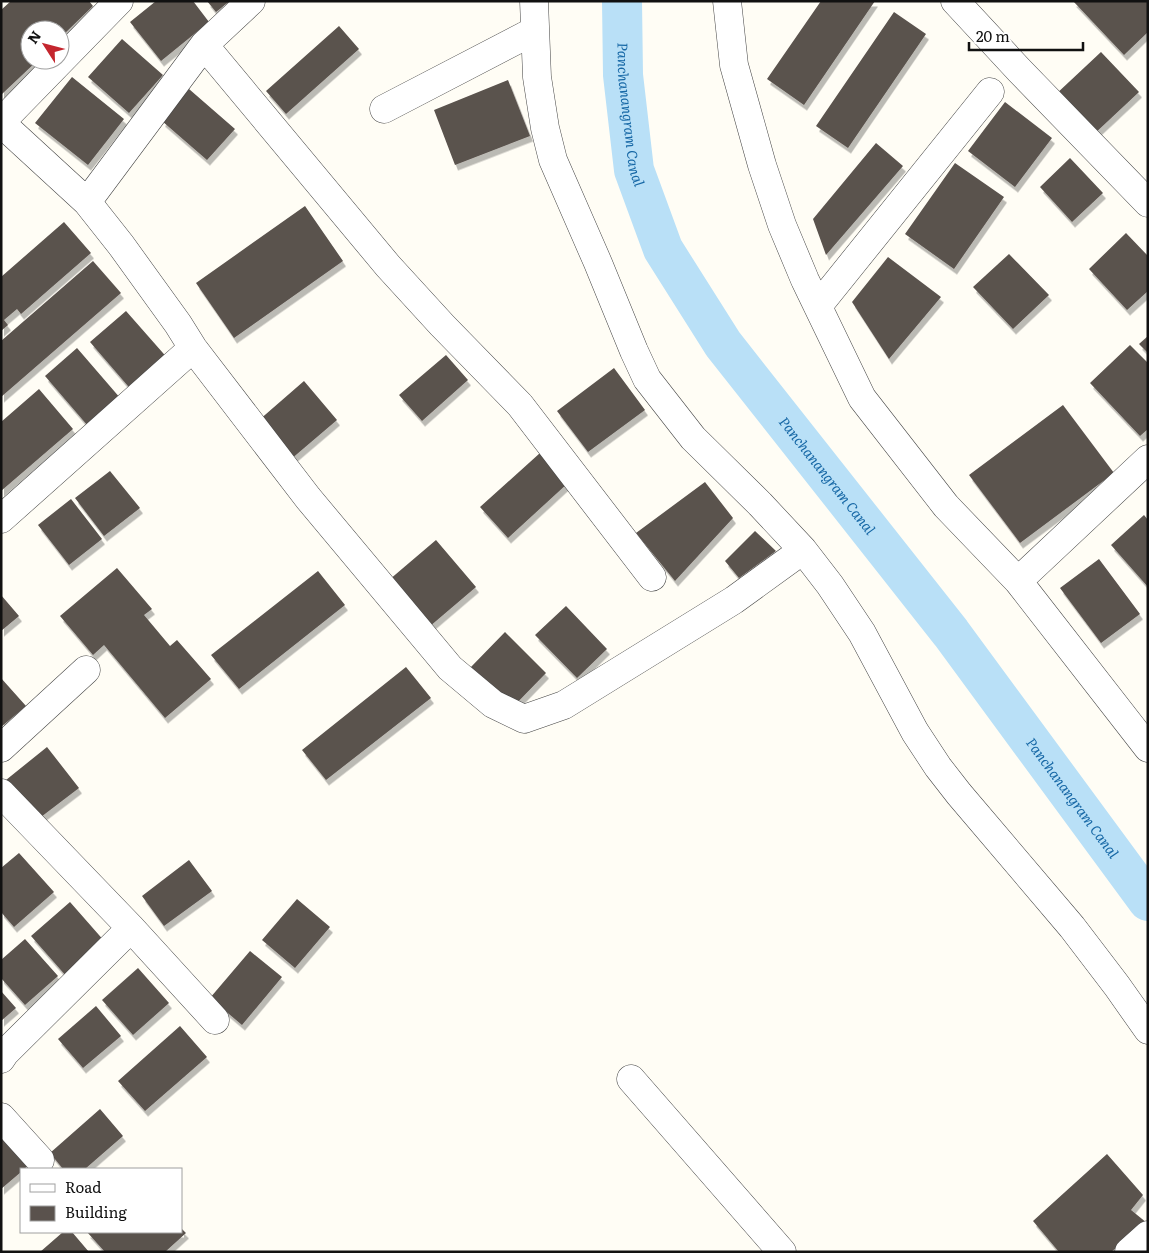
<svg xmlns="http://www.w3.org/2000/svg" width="1149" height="1253" font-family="Literata,serif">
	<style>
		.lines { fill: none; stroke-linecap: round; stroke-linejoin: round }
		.canal { stroke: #b9e0f7; stroke-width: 40 }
		.building { fill: #5a524d; filter: url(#shadow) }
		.minor-casing { stroke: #444; stroke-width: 29 }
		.minor { stroke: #fff; stroke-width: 28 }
		.labels { text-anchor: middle; stroke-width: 5; stroke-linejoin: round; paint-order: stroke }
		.water-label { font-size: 14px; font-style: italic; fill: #1768a6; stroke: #fff }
	</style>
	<defs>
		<filter id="shadow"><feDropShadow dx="3" dy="5.5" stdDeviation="0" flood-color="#0004"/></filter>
	</defs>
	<rect width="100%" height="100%" fill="#fffdf5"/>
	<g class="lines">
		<path class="canal" id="s1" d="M 622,1 L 623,75 L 634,170 L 663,249 L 723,344 L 951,633 L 1148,901"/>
	</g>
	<path class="building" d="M 11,1 L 89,1 L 93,6 L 60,38 L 60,30 L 30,30 L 30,60 L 38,60 L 1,95 L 1,10 Z
		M 156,1 L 193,1 L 209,22 L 161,61 L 130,22 Z
		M 207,1 L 230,1 L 216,12 Z
		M 821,1 L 875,1 L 804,105 L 767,79 Z
		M 1073,1 L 1148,1 L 1148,32 L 1124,55 Z
		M 894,12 L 926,34 L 848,148 L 816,126 Z
		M 339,26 L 359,49 L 286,114 L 266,91 Z
		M 122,39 L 163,75 L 129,113 L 88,77 Z
		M 1101,52 L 1139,92 L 1092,136 L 1054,96 Z
		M 72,77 L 124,119 L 88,165 L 35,123 Z
		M 508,80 L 530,136 L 455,165 L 434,110 Z
		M 189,89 L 235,129 L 207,160 L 162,121 Z
		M 1005,102 L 1052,138 L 1015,187 L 968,151 Z
		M 876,143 L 903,166 L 826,255 L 813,219 Z
		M 1070,158 L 1103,193 L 1072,222 L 1040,187 Z
		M 955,163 L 1004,197 L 954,269 L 905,234 Z
		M 305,206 L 343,261 L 234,338 L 196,283 Z
		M 64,222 L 91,253 L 21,314 L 17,309 L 4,320 L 8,325 L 1,331 L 1,277 Z
		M 1126,233 L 1148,256 L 1148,291 L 1127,310 L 1089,269 Z
		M 1009,254 L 1049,295 L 1013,329 L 973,287 Z
		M 888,257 L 941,297 L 889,359 L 852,302 Z
		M 93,261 L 121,293 L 1,397 L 1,341 Z
		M 126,311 L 170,361 L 134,393 L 90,342 Z
		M 1148,336 L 1148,353 L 1139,344 Z
		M 1130,345 L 1148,363 L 1148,429 L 1140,436 L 1090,383 Z
		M 77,348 L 121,399 L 88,426 L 45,376 Z
		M 446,355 L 468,380 L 422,421 L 399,395 Z
		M 614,368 L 645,410 L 588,452 L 557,411 Z
		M 304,381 L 337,420 L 290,460 L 258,421 Z
		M 39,389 L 73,429 L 1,491 L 1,422 Z
		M 1063,405 L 1114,473 L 1020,543 L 969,475 Z
		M 540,453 L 568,483 L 508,538 L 480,507 Z
		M 110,471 L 140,508 L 104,536 L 75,498 Z
		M 705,482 L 733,518 L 675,581 L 636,533 Z
		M 71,499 L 102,539 L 69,565 L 38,525 Z
		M 1144,515 L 1148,520 L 1148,587 L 1111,545 Z
		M 755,531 L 776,551 L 739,578 L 725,561 Z
		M 436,540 L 476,587 L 429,627 L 389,580 Z
		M 1099,559 L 1140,614 L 1101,643 L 1060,588 Z
		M 117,568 L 152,609 L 144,615 L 170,646 L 177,640 L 211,679 L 165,718 L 104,645 L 93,655 L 60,616 Z
		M 318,571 L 345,605 L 239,689 L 211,655 Z
		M 1,595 L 19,616 L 1,631 Z
		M 566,606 L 607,649 L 577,678 L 535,635 Z
		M 505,632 L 546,673 L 511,709 L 470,668 Z
		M 406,667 L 431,698 L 326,780 L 302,750 Z
		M 1,678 L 26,706 L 1,727 Z
		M 47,747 L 79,788 L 37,820 L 6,780 Z
		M 19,853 L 54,892 L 14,927 L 1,912 L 1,868 Z
		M 189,860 L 212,891 L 164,926 L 142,896 Z
		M 297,899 L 330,927 L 295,968 L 262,940 Z
		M 70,902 L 106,943 L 67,977 L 31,936 Z
		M 25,939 L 58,976 L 25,1005 L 1,978 L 1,960 Z
		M 250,951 L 282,977 L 242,1025 L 210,998 Z
		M 138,968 L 169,1003 L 133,1035 L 102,1000 Z
		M 1,991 L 16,1008 L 1,1021 Z
		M 96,1006 L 121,1036 L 83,1068 L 58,1039 Z
		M 180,1026 L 207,1057 L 145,1111 L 118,1081 Z
		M 100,1109 L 123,1136 L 85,1169 L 63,1169 L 50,1153 Z
		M 1,1131 L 30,1164 L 24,1169 L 21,1169 L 21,1172 L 1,1189 Z
		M 1107,1154 L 1143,1195 L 1131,1210 L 1147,1223 L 1111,1252 L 1059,1252 L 1033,1221 Z
		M 181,1228 L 186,1233 L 165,1252 L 105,1252 L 87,1232 L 181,1232 Z
		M 63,1232 L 72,1232 L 89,1252 L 40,1252 Z"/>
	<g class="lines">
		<defs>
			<path id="minor" d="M 534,1 L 537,77 L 545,128 L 553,160 L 598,263 L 634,351 L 647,379 L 693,438 L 760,504 L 803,550 L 830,585 L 862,633 L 915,732 L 938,767 L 959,794 L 1072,927 L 1117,986 L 1148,1030
				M 727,1 L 734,65 L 762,165 L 782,225 L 805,280 L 862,398 L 946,506 L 1018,581 L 1148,748
				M 955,1 L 1019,70 L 1148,203
				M 204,45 L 388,266 L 442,325 L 520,405 L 652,577
				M 384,109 L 534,31
				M 1,122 L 119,1
				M 1,123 L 87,202 L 121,245 L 178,324 L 193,348 L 308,498 L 450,668 L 493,704 L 524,719 L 564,705 L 734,600 L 803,550
				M 87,202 L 204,45 L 251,1
				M 818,306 L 990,92
				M 1,519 L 193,348
				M 1018,581 L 1148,459
				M 1,748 L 86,670
				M 1,793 L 131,928 L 215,1020
				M 1,1059 L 5,1053 L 131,928
				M 631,1079 L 782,1252
				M 1,1117 L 40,1160
				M 1129,1252 L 1148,1235"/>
		</defs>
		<use href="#minor" class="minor-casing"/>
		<use href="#minor" class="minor"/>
	</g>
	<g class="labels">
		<g class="water-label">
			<text dy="5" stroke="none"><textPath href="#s1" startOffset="114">Panchanangram Canal</textPath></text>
			<text dy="5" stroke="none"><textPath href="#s1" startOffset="534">Panchanangram Canal</textPath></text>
			<text dy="5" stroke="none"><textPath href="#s1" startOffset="939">Panchanangram Canal</textPath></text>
		</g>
	</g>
	<rect width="1149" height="1253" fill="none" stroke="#111111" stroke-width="5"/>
	<rect x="20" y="1168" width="162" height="65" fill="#ffffff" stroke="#a0a0a0"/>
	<rect x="30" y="1184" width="25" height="8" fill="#ffffff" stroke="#a0a0a0"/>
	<text x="65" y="1193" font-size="15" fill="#111111">Road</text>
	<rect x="30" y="1206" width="25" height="15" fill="#5a524d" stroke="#a0a0a0"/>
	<text x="65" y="1218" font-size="15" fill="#111111">Building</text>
	<g transform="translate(45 45) rotate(306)"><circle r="24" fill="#ffffff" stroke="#a0a0a0"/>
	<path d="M0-4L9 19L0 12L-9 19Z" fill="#c4262e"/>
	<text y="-8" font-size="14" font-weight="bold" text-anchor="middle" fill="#111111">N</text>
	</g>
	<path d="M969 42v8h114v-8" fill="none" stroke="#111111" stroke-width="2.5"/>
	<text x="976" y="42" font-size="15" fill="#111111" stroke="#ffffff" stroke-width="4" paint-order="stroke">20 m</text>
</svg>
